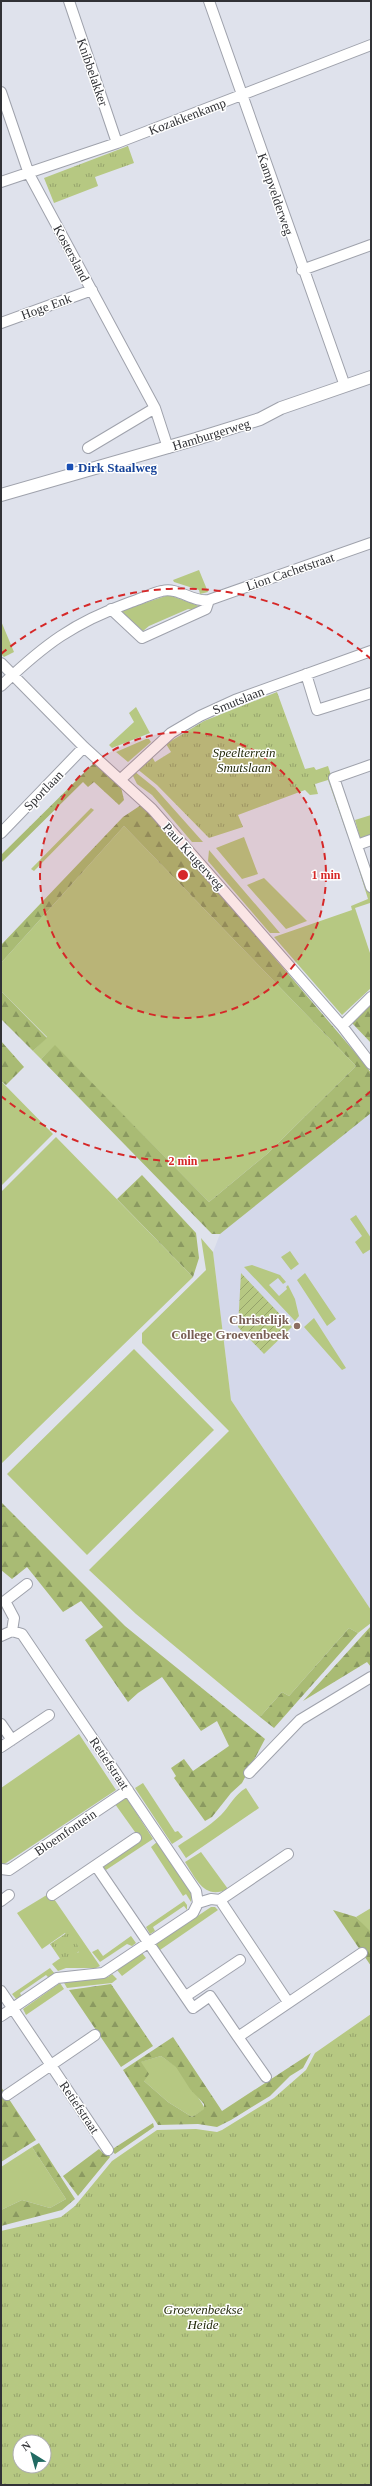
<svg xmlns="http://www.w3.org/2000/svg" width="372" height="2486" font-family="Georgia,serif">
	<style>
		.built { fill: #d4d8ea }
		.grass { fill: #b6c882 }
		.forest { fill: url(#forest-firs); fill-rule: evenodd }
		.park { fill: url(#park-tufts); fill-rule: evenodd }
		.garden { fill: url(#garden-furrows) }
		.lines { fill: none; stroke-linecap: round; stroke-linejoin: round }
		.minor-casing { stroke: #9fa2ac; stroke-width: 12 }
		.tertiary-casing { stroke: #9fa2ac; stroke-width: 14 }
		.minor { stroke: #fff; stroke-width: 10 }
		.tertiary { stroke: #fff; stroke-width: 12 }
		.ring { fill: none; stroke: #d62828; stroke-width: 2; stroke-dasharray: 7 5 }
		.transit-dot { fill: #1a4fb4; stroke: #fff; stroke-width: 1.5 }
		.education-dot { fill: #8d6e63; stroke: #fff; stroke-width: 1.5 }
		.labels { text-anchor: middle; stroke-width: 3; stroke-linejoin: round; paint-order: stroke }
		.street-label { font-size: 13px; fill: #313236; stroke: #fff }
		.transit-label { font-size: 13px; font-weight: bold; fill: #164399; stroke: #fff; text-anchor: start }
		.park-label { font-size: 13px; font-style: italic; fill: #262d0e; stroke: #fff }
		.education-label { font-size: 13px; font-weight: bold; fill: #785e54; stroke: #fff; text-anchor: end }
		.centre { fill: #d62828; stroke: #fff; stroke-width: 2 }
		.ring-label { font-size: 12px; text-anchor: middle; font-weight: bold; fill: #d62828; stroke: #fff; stroke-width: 3; stroke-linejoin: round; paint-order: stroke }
	</style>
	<defs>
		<pattern id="forest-firs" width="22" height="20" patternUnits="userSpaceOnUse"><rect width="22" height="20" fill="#a9bb74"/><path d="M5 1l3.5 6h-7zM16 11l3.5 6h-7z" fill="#8a9960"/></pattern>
		<pattern id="park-tufts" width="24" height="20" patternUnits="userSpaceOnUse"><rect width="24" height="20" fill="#b6c882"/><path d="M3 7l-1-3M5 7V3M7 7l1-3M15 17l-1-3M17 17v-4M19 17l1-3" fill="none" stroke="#95a36b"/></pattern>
		<pattern id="garden-furrows" width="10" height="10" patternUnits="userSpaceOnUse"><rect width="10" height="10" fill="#b6c882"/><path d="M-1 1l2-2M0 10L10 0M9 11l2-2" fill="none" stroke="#95a36b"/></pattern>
	</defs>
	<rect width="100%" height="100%" fill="#dfe2ec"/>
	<path class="built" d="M 371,1112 L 371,1610 L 231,1400 L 213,1252 L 220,1234 Z"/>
	<path class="grass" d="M 199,570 L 208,592 L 200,594 L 199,590 L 174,582 L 173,580 Z
		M 169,595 L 199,606 L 194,610 L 188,609 L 149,626 L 143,631 L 120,611 Z
		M 1,621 L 14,652 L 4,657 L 1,654 Z
		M 136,707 L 150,733 L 112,748 L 109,745 L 134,722 L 129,713 Z
		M 146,739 L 149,739 L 151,742 L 128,762 L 116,752 Z
		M 134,771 L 155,788 L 203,842 L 192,842 L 152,795 L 137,784 L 133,776 Z
		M 91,808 L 94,810 L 34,871 L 31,869 Z
		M 371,815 L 371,835 L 360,838 L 355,820 Z
		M 124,826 L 356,1066 L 267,1154 L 209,1202 L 55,1046 L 41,1059 L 33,1051 L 47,1037 L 1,991 L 1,963 Z
		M 244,837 L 258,874 L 242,879 L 216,848 Z
		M 209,850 L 280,933 L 270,933 L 208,861 Z
		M 358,858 L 371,892 L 370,903 L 355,908 L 371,956 L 371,988 L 342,1015 L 274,937 L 352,910 L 351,906 L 368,899 L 356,860 Z
		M 264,878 L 307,921 L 286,929 L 247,885 Z
		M 1,1081 L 53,1134 L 1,1186 Z
		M 56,1137 L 193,1277 L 1,1464 L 1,1192 Z
		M 356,1215 L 371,1238 L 371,1249 L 363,1254 L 355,1242 L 362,1236 L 350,1219 Z
		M 201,1238 L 213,1252 L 231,1400 L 371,1610 L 371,1623 L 358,1633 L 349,1628 L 289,1696 L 282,1692 L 260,1717 L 136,1614 L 89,1570 L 229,1431 L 142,1343 L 142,1333 L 206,1270 Z
		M 290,1251 L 299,1264 L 291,1270 L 281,1257 Z
		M 252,1265 L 280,1275 L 286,1282 L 283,1284 L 278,1278 L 269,1285 L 279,1296 L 287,1289 L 286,1287 L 288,1285 L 295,1299 L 299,1316 L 295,1321 L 244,1267 Z
		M 305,1273 L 336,1319 L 327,1326 L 297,1280 Z
		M 314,1318 L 346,1368 L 342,1370 L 304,1327 Z
		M 134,1349 L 214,1430 L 87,1555 L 7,1474 Z
		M 79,1734 L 116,1790 L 3,1865 L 1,1862 L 1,1788 Z
		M 143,1783 L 175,1832 L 178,1831 L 183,1837 L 172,1844 L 135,1788 Z
		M 246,1788 L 259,1808 L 186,1858 L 178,1846 C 192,1836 209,1827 221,1815 C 230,1806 234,1795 246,1788 Z
		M 126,1797 L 153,1839 L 106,1870 L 103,1867 L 105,1863 L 140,1839 L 115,1804 Z
		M 157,1842 L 192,1894 L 191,1902 L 186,1894 L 183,1896 L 151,1847 Z
		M 201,1852 L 228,1889 C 204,1900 197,1880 185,1862 Z
		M 50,1893 L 100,1966 L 96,1968 L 66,1968 L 58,1971 L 52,1964 L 69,1952 L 71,1955 L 79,1952 L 79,1947 L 74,1945 L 65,1933 L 42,1949 L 17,1913 Z
		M 184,1901 L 187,1905 L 187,1910 L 184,1906 L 153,1927 L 155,1931 L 150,1934 L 146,1927 Z
		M 211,1907 L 215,1907 L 218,1910 L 160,1950 L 156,1944 Z
		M 371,1908 L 371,1932 L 370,1933 L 356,1917 Z
		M 131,1936 L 136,1943 L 132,1946 L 127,1944 L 100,1962 L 92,1952 L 98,1949 L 103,1956 Z
		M 142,1953 L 146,1958 L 122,1976 L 117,1970 Z
		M 50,1968 L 55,1974 L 49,1978 L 46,1975 L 20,1993 L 22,1997 L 17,2000 L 12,1994 Z
		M 112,1974 L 117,1979 L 112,1983 L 67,1988 L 63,1981 L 108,1977 Z
		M 60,1983 L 64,1989 L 26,2015 L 23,2009 Z
		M 161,2056 C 166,2060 172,2063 177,2067 C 181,2072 204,2105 205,2109 L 192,2117 L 168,2102 L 144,2081 L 140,2062 Z
		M 32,2147 L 66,2199 L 50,2208 L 22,2200 L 1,2210 L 1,2167 Z"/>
	<path class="forest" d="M 94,763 L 121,787 L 124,800 L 119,805 L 94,782 L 88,787 L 83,782 L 1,863 L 1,855 Z
		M 141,805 L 158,821 L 364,1063 L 371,1073 L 371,1113 L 220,1234 L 212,1234 L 41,1059 L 55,1045 L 209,1202 L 267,1154 L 356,1066 L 124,826 L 1,963 L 1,945 L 123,817 Z
		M 1,991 L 47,1038 L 33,1051 L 1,1019 Z
		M 371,1004 L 371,1043 L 352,1023 Z
		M 1,1041 L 24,1067 L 6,1085 L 1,1081 Z
		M 142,1175 L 196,1233 L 199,1258 L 193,1277 L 117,1199 Z
		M 1,1502 L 125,1626 L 265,1739 L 242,1783 L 231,1793 L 212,1817 L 205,1821 L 174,1778 L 176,1776 L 171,1768 L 184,1759 L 193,1771 L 229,1746 L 217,1721 L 201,1731 L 162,1677 L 138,1693 L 128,1702 L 85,1640 L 103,1627 L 81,1601 L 63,1612 L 27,1567 L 12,1579 L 1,1570 Z
		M 371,1626 L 371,1667 L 367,1662 L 303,1701 Z
		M 349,1628 L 358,1633 L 274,1728 L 260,1717 L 282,1692 L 289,1696 Z
		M 333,1910 L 356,1917 L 371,1932 L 371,1966 Z
		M 111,1984 L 153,2046 L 121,2067 L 69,1990 Z
		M 173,2037 L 222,2111 L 311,2053 L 303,2068 L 290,2076 L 270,2096 L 231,2120 L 217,2127 L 198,2124 L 158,2125 L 123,2070 ZM 161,2056 L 176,2067 L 190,2089 L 204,2104 L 204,2109 L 192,2117 L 168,2102 L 144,2081 L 149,2074 L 141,2062 Z
		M 1,2087 L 36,2140 L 1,2162 Z
		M 153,2123 L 154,2127 L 115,2154 L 111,2150 Z
		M 39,2143 L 75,2199 L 62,2210 L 1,2226 L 1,2210 L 22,2200 L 50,2208 L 66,2199 L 32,2147 Z
		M 99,2149 L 104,2154 L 107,2152 L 110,2157 L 78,2196 L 63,2176 Z"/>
	<path class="park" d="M 128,146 L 134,163 L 95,177 L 98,186 L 54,203 L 44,178 Z
		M 277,692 L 305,769 L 314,767 L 316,770 L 328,766 L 349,830 L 347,834 L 328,780 L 315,784 L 318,794 L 310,795 L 305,790 L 238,815 L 243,827 L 209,838 L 157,785 L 136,768 L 151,755 L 155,762 L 171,752 L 166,744 L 204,721 Z
		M 68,1932 L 81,1950 L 63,1963 L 50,1944 Z
		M 371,2014 L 371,2485 L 1,2485 L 1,2231 L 61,2217 L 75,2206 L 112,2161 L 157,2130 L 196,2129 L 217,2132 L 222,2130 L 274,2098 L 306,2070 L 315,2053 ZM 20,2442 L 44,2442 L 44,2466 L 20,2466 Z"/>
	<path class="garden" d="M 241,1273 L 292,1327 L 264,1354 L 238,1327 Z"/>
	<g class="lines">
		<defs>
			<path id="minor" d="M 69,1 L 117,143
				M 209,1 L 345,386
				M 1,92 L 29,174 L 155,408 L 168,448
				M 1,182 L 117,143 L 371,45
				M 302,270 L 371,245
				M 1,323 L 92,290
				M 88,448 L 155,408
				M 111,609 L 142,638 L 206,609 L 209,600
				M 1,663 L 84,747 L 152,809 L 342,1026 L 371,1064
				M 306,674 L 317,710 L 371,693
				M 1,686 C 45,644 73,623 131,602 C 141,599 152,593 162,591 C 179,587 193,603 209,600 L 371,543
				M 371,765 L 334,778 L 371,887
				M 121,779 L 171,733 L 200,716 L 235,700 L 371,651
				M 1,833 L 84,747
				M 357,845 L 371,840
				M 342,1026 L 371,997
				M 12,1631 L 14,1618 L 5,1601 L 27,1584
				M 1,1636 L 12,1631 L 22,1634 L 196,1891 L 198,1903 L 193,1913 L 103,1973 L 57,1978 L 1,2016
				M 1,1724 L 12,1740
				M 1,1747 L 49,1715
				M 249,1773 L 300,1720 L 371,1677
				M 96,1866 L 193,2008 L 210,1996 L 238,2037 L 362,1953
				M 1,1869 L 9,1870 L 128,1790
				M 52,1895 L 136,1838
				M 220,1900 L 288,2002
				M 1,1901 L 9,1895
				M 198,1903 L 211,1899 L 220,1900 L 288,1854
				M 1,1991 L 108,2150
				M 186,1996 L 240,1960
				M 238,2037 L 266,2077
				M 7,2095 L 95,2035"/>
			<path id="tertiary" d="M 1,495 L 196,439 L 260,419 L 281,408 L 371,377"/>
		</defs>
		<use href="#minor" class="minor-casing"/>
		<use href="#tertiary" class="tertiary-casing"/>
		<use href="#minor" class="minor"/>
		<use href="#tertiary" class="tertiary"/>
	</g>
	<circle cx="183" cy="875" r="143" fill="#d62828" fill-opacity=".12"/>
	<g class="ring">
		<circle cx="183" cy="875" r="143"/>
		<path d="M371 1091A286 286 0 0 1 1 1096M1 654A286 286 0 0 1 371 659"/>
	</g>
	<rect class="transit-dot" x="66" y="463" width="8" height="8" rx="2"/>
	<circle class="education-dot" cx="297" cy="1326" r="4"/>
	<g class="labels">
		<g class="street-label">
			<text transform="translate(93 72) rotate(71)" y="5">Knibbelakker</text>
			<text transform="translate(187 116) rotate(-21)" y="5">Kozakkenkamp</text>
			<text transform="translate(276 194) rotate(71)" y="5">Kampvelderweg</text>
			<text transform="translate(72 253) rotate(62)" y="5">Kostersland</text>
			<text transform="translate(46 306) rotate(-20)" y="5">Hoge Enk</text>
			<text transform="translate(211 434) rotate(-17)" y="5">Hamburgerweg</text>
			<text transform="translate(290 571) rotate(-19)" y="5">Lion Cachetstraat</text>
			<text transform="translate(238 700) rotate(-22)" y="5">Smutslaan</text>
			<text transform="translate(43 790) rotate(-46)" y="5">Sportlaan</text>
			<text transform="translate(194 856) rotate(48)" y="5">Paul Krugerweg</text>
			<text transform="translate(110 1763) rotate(56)" y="5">Retiefstraat</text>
			<text transform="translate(65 1832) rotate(-34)" y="5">Bloemfontein</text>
			<text transform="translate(80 2107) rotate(56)" y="5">Retiefstraat</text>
		</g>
		<g class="transit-label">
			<text x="78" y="472">Dirk Staalweg</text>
		</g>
		<g class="park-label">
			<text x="244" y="757">Speelterrein<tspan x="244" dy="15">Smutslaan</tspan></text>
			<text x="203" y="2314">Groevenbeekse<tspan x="203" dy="15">Heide</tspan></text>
		</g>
		<g class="education-label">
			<text x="289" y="1324">Christelijk<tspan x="289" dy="15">College Groevenbeek</tspan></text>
		</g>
	</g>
	<circle cx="183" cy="875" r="6" class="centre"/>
	<g class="ring-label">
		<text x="326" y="879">1 min</text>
		<text x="183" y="1165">2 min</text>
	</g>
	<rect width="372" height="2486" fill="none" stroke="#313236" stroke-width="4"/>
	<g transform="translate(32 2454) rotate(323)"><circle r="19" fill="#ffffff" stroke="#adadaf"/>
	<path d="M0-3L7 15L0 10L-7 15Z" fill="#226b63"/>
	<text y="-6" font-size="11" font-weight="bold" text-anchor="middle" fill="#313236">N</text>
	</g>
</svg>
